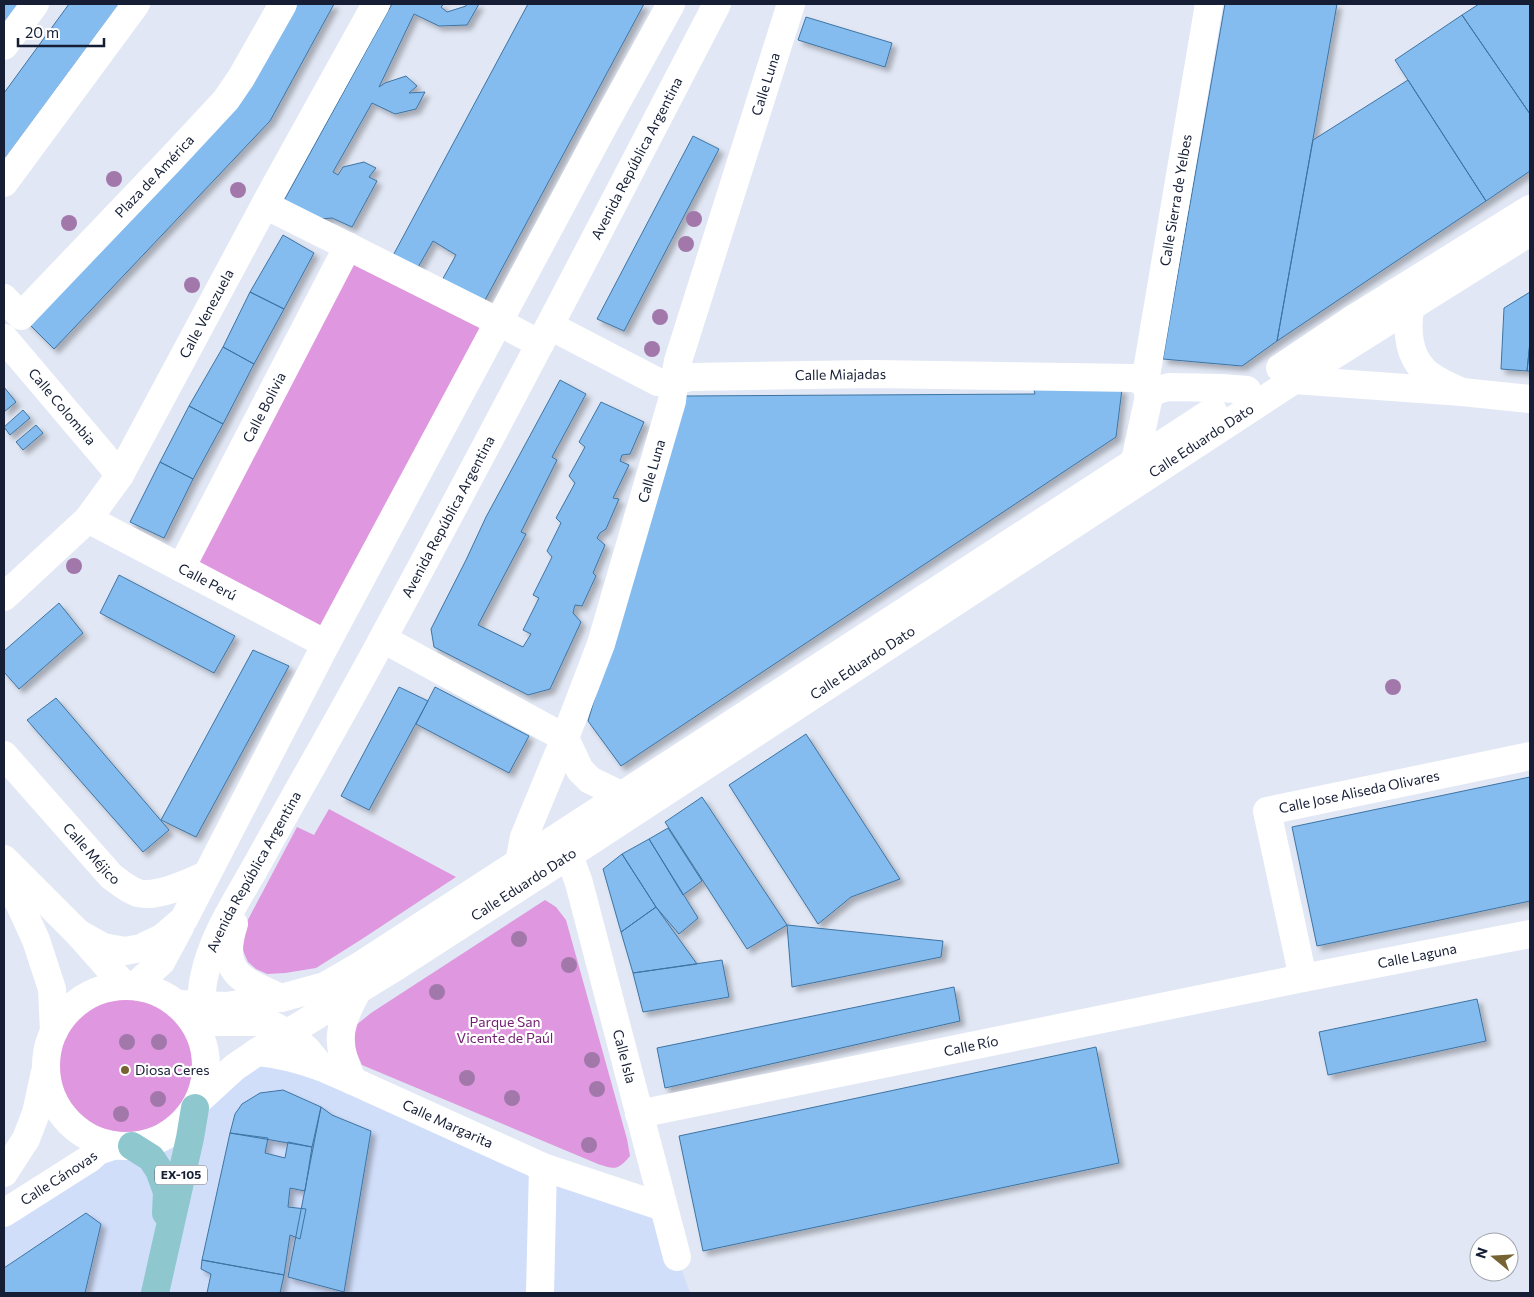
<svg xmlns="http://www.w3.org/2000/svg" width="1534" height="1297" font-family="Commissioner,sans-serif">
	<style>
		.built { fill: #d1defa }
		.green { fill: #df97df }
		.building { fill: #84bcef; stroke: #3e74a3; filter: url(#shadow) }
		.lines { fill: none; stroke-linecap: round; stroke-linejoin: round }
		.street { stroke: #fff; stroke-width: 28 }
		.secondary { stroke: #fff; stroke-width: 28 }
		.primary { stroke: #8fc7ce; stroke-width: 28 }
		.tree { fill: #a278ab }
		.poi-dot { fill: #776231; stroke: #fff; stroke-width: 2 }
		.labels { text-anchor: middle; stroke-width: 4.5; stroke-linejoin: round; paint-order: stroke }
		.shield { fill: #fff; stroke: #5b6272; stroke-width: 1 }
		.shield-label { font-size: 12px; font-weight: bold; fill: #151e35 }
		.street-label { font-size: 14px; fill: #151e35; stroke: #fff }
		.park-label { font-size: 14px; fill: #6f1e70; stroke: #fff }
		.poi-label { font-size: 14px; fill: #151e35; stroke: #fff; text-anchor: start }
	</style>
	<defs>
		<filter id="shadow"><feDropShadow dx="4.5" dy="4.5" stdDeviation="2.5" flood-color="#0004"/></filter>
	</defs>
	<rect width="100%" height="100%" fill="#e1e7f4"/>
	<path class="built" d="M 257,1052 L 663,1207 L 677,1257 L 690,1293 L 4,1293 L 4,1213 L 98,1151 L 157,1141 L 172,1133 Z"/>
	<path class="green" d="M 349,262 L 480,328 L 319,630 L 193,564 Z
		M 329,809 L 456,877 L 362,939 L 316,968 L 285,973 L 267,974 L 256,969 L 248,962 L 244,953 L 241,942 L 242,931 L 297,827 L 314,835 Z
		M 545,900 L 556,907 L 566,920 L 627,1139 L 630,1156 C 618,1170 615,1170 598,1164 L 362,1065 L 354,1047 L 355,1026 L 371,1013 Z
		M46 1066a80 80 0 1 1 160 0a80 80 0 1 1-160 0Z"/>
	<path class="building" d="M 4,4 L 24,4 L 4,31 Z
		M 69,4 L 119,4 L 4,160 L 4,93 Z
		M 283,4 L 334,4 L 270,121 L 54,349 L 21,316 L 172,158 Z
		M 392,4 L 444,4 L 441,7 L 447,12 L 466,6 L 466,4 L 479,4 L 467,25 L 439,26 L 414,14 L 379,87 L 385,83 L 406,76 L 417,86 L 409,93 L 425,92 L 416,109 L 395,114 L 372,103 L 333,172 L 338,175 L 343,167 L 364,162 L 376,168 L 369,177 L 377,181 L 352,227 L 332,218 L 308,220 L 281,206 Z
		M 528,4 L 644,4 L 484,302 L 436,291 L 456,255 L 433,241 L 413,276 L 389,263 Z
		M 1225,4 L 1337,4 L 1277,341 L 1242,366 L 1163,359 Z
		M 1479,4 L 1530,4 L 1530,114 L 1462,15 Z
		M 1462,15 L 1530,114 L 1530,171 L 1486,201 L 1395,60 Z
		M 806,17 L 892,43 L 885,67 L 798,40 Z
		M 1408,80 L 1486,201 L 1277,341 L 1313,140 Z
		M 693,136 L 719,149 L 624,331 L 597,319 Z
		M 283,235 L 314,253 L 284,309 L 250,292 Z
		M 250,292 L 284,309 L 254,364 L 223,347 Z
		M 1530,292 L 1530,342 L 1527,371 L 1501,369 L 1504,308 Z
		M 1530,342 L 1530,371 L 1527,371 Z
		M 223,347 L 254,364 L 223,424 L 189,406 Z
		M 560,380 L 586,394 L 552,457 L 557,460 L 521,532 L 526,534 L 478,625 L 523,647 L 531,634 L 523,630 L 539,598 L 533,595 L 552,557 L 547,551 L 561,523 L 556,518 L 575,483 L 569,476 L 585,447 L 579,442 L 601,402 L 644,422 L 630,454 L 622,455 L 620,461 L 629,465 L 613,498 L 619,499 L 606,529 L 600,533 L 597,538 L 605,545 L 593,573 L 596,576 L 582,606 L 575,605 L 573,613 L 581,622 L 550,689 L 528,695 L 434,647 L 431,629 L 466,560 L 486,517 Z
		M 1033,386 L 1122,389 L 1116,437 L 621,766 L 588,721 L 685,396 L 1035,394 Z
		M 4,387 L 16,402 L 4,412 Z
		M 189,406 L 223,424 L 193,479 L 160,462 Z
		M 23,410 L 30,418 L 10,435 L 4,427 Z
		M 36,425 L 43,433 L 23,450 L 16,442 Z
		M 160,462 L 193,479 L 164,538 L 130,522 Z
		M 119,575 L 235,636 L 214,673 L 100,613 Z
		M 59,603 L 83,633 L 19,689 L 4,672 L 4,651 Z
		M 253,650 L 289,666 L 196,837 L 161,820 Z
		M 399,687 L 428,701 L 369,810 L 341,796 Z
		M 435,687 L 529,736 L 509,773 L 416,724 Z
		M 56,698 L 169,830 L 143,852 L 27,720 Z
		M 806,734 L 900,879 L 851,897 L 818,924 L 729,785 Z
		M 1530,777 L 1530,901 L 1317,946 L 1292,827 Z
		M 702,797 L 787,925 L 747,949 L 665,822 Z
		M 668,828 L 702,881 L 683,895 L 649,839 Z
		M 649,839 L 698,918 L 679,934 L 656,907 L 622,854 Z
		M 622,854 L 656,907 L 621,932 L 603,869 Z
		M 656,907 L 697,964 L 633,973 L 621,932 Z
		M 787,925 L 943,941 L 941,957 L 792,987 Z
		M 722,960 L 729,997 L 643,1012 L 633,973 Z
		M 954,987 L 960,1021 L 665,1088 L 657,1048 Z
		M 1477,999 L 1486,1041 L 1328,1075 L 1319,1032 Z
		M 1096,1047 L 1119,1163 L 703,1251 L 679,1136 Z
		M 283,1090 L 321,1107 L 312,1147 L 230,1133 L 235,1114 L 242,1104 L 260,1093 Z
		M 321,1107 L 332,1115 L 371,1131 L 344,1292 L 288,1277 Z
		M 230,1133 L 268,1138 L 265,1153 L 285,1158 L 288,1142 L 312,1147 L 305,1191 L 290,1188 L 288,1207 L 306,1209 L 300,1239 L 290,1235 L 284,1275 L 202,1260 Z
		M 86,1213 L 101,1224 L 85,1293 L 4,1293 L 4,1268 Z
		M 202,1260 L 284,1275 L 280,1293 L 207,1293 L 211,1274 L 201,1269 Z"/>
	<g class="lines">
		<g class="street">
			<path d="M 4,46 L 35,4"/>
			<path d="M 4,183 L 136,4"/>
			<path d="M 265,205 L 499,322 L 540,344"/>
			<path id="s1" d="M 4,298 L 21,316 L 172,158 L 226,100 L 241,78 L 283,4"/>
			<path id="s2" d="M 550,326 L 658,382 L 674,382 L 690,377 L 872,374 L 1134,378 L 1145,382"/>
			<path id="s3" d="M 4,338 L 120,475"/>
			<path d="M 1294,380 L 1462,392 C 1449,386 1432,380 1422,368 C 1408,352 1407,329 1410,309"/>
			<path d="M 1462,392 L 1530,399"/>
			<path id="s4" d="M 1149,396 L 1145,382 L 1209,4"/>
			<path d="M 1135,461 L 1149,396 L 1157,390 L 1169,387 L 1221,388 L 1247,390"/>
			<path id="s5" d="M 88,519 L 326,644"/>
			<path id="s6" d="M 181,568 L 348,246"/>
			<path id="s7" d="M 4,597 L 88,519 L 120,475 L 275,186 L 376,4"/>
			<path id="s8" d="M 383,639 L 565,738 L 601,644 L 672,401 L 674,382 L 678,361 L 791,4"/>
			<path id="s9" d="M 4,755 L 111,876 C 119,882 128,890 138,893 C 157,898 189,883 206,875"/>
			<path id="s10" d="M 569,855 L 579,883 L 677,1257"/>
			<path d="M 519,863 L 524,837 L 565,738 L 580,770 L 590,780 L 623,796"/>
			<path d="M 234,924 C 218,973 241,980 281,998"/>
			<path d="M 78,933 L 103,947 L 125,951 L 141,948 L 162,938 L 184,919 L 326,644 L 602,129 L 671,4"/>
			<path id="s11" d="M 1303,978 L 1267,811 L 1530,756"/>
			<path d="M 135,986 L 161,962 L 180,927"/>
			<path d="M 192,1019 L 219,1022 L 266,1022 L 288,1033 L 307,1050 L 321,1067 C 299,1059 280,1054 257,1052"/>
			<path id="s12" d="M 201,1035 C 201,1015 200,996 204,977 C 213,933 240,896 261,857 C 302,783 344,711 383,638 C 497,428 607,216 717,4"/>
			<path id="s13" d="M 321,1067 L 353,1081 L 543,1167 L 663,1207"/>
			<path d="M 353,1081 C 334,1044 338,1025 358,990"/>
			<path id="s14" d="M 639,1114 L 1303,978 L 1530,934"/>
			<path d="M 540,1293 L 543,1167"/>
		</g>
		<g class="secondary">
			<path d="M 1280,368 L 1350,321 L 1530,209"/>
			<path d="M 4,859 L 78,933 L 124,985"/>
			<path d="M 4,875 L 20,905 L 36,940 L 52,989 L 54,1031"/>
			<circle cx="126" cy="1066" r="80"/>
			<path d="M 178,1004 L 226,1006 L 281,998 L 325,986 L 358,967 L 1213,411"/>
			<path id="s15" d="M 200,1099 L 235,1067 L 257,1052 L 397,966 L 569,855 L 1294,380 L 1530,232"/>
			<path d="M 4,1173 L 26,1139 L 36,1113 L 45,1072"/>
			<path id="s16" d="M 4,1213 L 89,1159 L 98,1151 L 113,1146"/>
		</g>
		<path class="primary" d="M 132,1146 L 151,1158 L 159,1170 L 167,1192 L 166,1213
			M 155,1293 L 190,1138 L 195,1108"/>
	</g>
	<g class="tree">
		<circle cx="114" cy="179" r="8"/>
		<circle cx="238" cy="190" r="8"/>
		<circle cx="694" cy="219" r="8"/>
		<circle cx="69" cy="223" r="8"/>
		<circle cx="686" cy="244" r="8"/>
		<circle cx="192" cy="285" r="8"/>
		<circle cx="660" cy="317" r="8"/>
		<circle cx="652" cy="349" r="8"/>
		<circle cx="74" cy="566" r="8"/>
		<circle cx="1393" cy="687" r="8"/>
		<circle cx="519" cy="939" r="8"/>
		<circle cx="569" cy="965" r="8"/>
		<circle cx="437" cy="992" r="8"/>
		<circle cx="127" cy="1042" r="8"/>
		<circle cx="159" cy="1042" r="8"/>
		<circle cx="592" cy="1060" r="8"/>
		<circle cx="467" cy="1078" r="8"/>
		<circle cx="597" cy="1089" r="8"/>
		<circle cx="512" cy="1098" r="8"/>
		<circle cx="158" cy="1099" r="8"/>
		<circle cx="121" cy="1114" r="8"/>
		<circle cx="589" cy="1145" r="8"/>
	</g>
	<circle class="poi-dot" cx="125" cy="1070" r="5"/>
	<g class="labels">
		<rect class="shield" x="155" y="1165.5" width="52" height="19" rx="4"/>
		<g class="shield-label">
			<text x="181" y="1179">EX-105</text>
		</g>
		<g class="street-label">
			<text dy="5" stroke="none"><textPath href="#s8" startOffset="892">Calle Luna</textPath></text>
			<text dy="5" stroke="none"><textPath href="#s12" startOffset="985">Avenida República Argentina</textPath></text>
			<text dy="5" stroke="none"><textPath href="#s1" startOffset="218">Plaza de América</textPath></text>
			<text dy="5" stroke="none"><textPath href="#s4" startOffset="199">Calle Sierra de Yelbes</textPath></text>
			<text dy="5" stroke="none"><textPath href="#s7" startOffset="352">Calle Venezuela</textPath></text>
			<text dy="5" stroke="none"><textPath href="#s2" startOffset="305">Calle Miajadas</textPath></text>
			<text dy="5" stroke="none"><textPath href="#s3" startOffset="90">Calle Colombia</textPath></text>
			<text dy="5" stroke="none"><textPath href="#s6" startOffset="181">Calle Bolivia</textPath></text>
			<text dy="5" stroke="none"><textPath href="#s15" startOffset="1199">Calle Eduardo Dato</textPath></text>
			<text dy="5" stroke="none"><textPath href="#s8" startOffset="488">Calle Luna</textPath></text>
			<text dy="5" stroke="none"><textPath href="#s12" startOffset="580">Avenida República Argentina</textPath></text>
			<text dy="5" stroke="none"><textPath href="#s5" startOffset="135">Calle Perú</textPath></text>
			<text dy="5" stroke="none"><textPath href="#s15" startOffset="794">Calle Eduardo Dato</textPath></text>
			<text dy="5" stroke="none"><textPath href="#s11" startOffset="265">Calle Jose Aliseda Olivares</textPath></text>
			<text dy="5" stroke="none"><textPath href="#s9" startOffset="132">Calle Méjico</textPath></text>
			<text dy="5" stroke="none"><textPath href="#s12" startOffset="175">Avenida República Argentina</textPath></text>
			<text dy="5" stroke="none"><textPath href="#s15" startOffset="389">Calle Eduardo Dato</textPath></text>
			<text dy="5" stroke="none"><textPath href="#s14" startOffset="794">Calle Laguna</textPath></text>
			<text dy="5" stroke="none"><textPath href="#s14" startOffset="339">Calle Río</textPath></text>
			<text dy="5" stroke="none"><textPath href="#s10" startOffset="209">Calle Isla</textPath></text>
			<text dy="5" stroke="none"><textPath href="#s13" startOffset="139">Calle Margarita</textPath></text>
			<text dy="5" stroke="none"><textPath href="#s16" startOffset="65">Calle Cánovas</textPath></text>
		</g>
		<g class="park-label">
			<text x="505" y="1027">Parque San<tspan x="505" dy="16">Vicente de Paúl</tspan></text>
		</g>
		<g class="poi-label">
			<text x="135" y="1075">Diosa Ceres</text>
		</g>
	</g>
	<rect width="1534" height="1297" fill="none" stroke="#151e35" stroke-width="10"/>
	<g transform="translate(1494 1257) rotate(288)"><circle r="24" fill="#ffffff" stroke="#a1a5ae"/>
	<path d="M0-4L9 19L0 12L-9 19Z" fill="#776231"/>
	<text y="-8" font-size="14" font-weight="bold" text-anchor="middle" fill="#151e35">N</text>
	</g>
	<path d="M18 38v8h86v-8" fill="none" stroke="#151e35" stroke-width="2.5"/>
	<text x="25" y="38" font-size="15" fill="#151e35" stroke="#ffffff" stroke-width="4" paint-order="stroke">20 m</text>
</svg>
